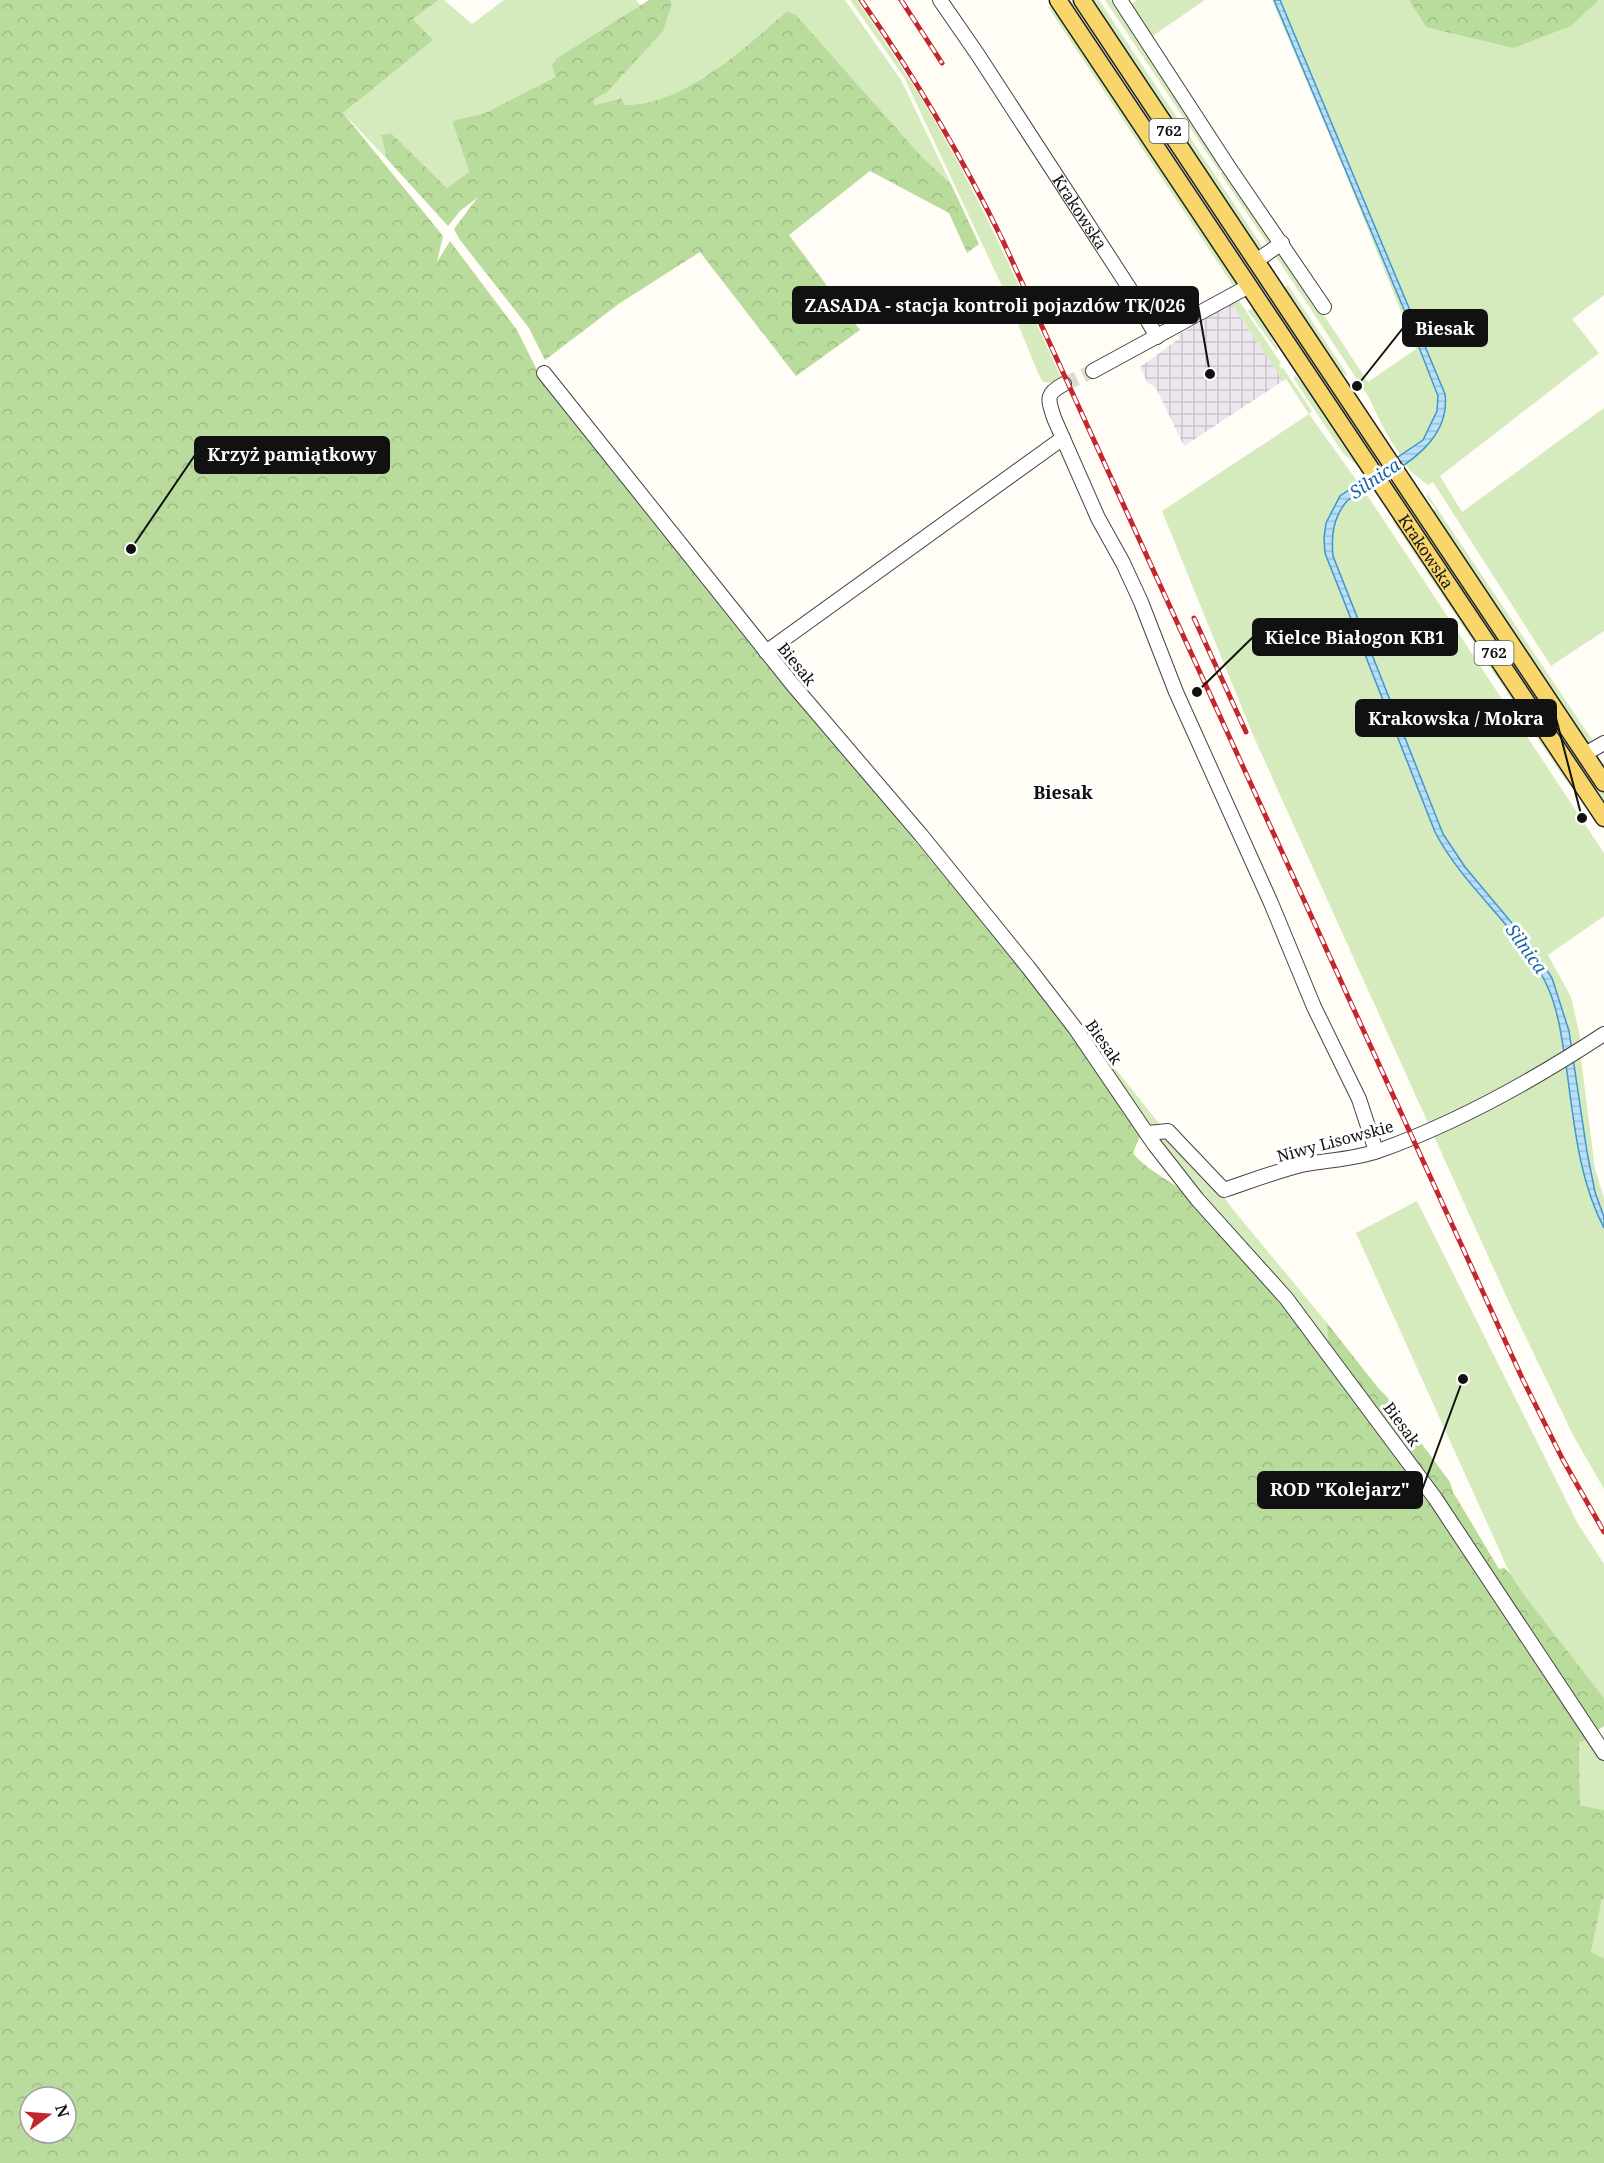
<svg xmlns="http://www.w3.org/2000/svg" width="1604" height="2163" font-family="'Noto Serif',serif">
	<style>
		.industrial { fill: url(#industrial-grid) }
		.grass { fill: #d5ebbd }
		.forest { fill: url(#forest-crowns); fill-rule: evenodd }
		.water { fill: url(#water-rules); stroke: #3f96cf; stroke-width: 1.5 }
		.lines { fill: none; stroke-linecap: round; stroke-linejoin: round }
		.minor-tunnel { stroke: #dbdad3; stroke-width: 14; stroke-dasharray: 14 7; stroke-linecap: butt }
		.minor-casing { stroke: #444; stroke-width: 16 }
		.major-casing { stroke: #222; stroke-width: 19 }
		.minor { stroke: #fff; stroke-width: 14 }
		.major { stroke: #f9d66b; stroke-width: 16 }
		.rail-casing { stroke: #c4262e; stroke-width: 5 }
		.rail { stroke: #fff; stroke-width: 3; stroke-dasharray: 9; stroke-linecap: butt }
		.labels { text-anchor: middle; stroke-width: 6; stroke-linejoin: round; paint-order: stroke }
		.shield { fill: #fff; stroke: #585858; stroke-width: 1.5 }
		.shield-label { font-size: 15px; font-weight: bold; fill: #111 }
		.street-label { font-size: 16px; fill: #111; stroke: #fff }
		.water-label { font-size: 18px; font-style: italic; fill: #1768a6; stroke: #fff }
		.neighbourhood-label { font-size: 18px; font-weight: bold; fill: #111; stroke: #fff }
		.leader { fill: none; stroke: #111; stroke-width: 2 }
		.callout-dot { fill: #111; stroke: #fff; stroke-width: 2 }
		.callout { fill: #111; stroke: #111; stroke-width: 2 }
		.callout-label { font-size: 18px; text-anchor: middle; font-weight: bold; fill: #fff }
	</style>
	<defs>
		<pattern id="industrial-grid" width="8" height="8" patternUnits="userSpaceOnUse" patternTransform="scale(1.5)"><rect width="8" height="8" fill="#eee6ef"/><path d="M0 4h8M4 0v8" fill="none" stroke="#cbc4cc"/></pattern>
		<pattern id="forest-crowns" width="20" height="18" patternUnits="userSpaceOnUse" patternTransform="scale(1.5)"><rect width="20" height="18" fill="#b9dc9c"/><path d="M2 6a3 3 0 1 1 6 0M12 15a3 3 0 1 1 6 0" fill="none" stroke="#9ebc85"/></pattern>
		<pattern id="water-rules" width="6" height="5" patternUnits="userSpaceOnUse" patternTransform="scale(1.5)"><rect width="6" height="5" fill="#b9e0f7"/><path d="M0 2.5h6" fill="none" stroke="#9ebfd3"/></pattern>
	</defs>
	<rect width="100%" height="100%" fill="#fffdf5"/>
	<path class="industrial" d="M 1232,304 L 1283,381 L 1184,446 L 1156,388 L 1147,382 L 1140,367 L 1180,338 L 1178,335 Z"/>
	<path class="grass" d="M 436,0 L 444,0 L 472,24 L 504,0 L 636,0 L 641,6 L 557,58 L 555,77 L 485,113 L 452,121 L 469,173 L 447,188 L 391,133 L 381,135 L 387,159 L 343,113 L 432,40 L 413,19 Z
		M 670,0 L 845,0 L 901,80 L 951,184 L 922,157 L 796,15 L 787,11 C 743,48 685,104 625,105 L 620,98 L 595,105 L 593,100 L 606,93 L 672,4 Z
		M 850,0 L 857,0 C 890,49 923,98 951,150 C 993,226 1028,305 1064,384 L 1043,382 L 1038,373 L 1007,297 L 904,77 Z
		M 1066,0 L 1070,0 L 1098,36 L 1267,290 L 1262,294 Z
		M 1093,0 L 1099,0 L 1264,249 L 1255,248 Z
		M 1105,0 L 1116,0 L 1226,166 L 1219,171 Z
		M 1137,0 L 1205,0 L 1148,39 L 1127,8 Z
		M 1272,0 L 1409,0 L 1426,27 L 1571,26 L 1599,0 L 1604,0 L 1604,295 L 1572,319 L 1599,353 L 1440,476 L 1462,512 L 1604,408 L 1604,631 L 1551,666 L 1433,482 L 1428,485 L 1410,471 L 1386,433 L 1368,396 L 1275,255 L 1281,254 L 1285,256 L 1368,382 L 1416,349 L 1345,172 Z
		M 1050,6 L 1069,29 L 1236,280 L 1234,287 L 1048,7 Z
		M 1227,168 L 1272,241 L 1269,246 L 1220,173 Z
		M 1288,285 L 1347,374 L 1346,376 L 1334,365 L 1282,289 Z
		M 1271,296 L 1379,458 L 1374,462 L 1266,300 Z
		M 1237,298 L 1281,363 L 1279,365 L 1281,369 L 1283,368 L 1312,411 L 1309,414 L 1367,495 L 1604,853 L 1604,916 L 1548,955 L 1571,997 L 1580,1037 L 1581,1059 L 1595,1169 L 1604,1198 L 1604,1489 L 1573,1435 L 1507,1298 L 1253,735 L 1162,511 L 1309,414 L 1286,379 L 1283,381 L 1232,304 Z
		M 1255,307 L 1278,350 L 1277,351 L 1248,311 Z
		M 1295,375 L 1308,389 L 1362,468 L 1360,468 L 1343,453 L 1294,379 Z
		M 1394,480 L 1604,793 L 1604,807 L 1388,483 Z
		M 1428,495 L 1595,744 L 1587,744 L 1432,515 L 1435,508 L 1426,496 Z
		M 1392,520 L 1398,521 L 1554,754 L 1570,787 Z
		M 1091,1031 L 1117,1061 L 1114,1067 L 1162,1127 L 1153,1128 L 1149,1125 L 1085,1035 Z
		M 1168,1135 L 1219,1190 L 1231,1207 L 1327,1323 L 1328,1347 L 1195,1189 L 1160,1142 L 1161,1136 Z
		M 1417,1201 L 1578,1524 L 1604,1564 L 1604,1698 L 1519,1588 L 1507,1567 L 1356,1233 Z
		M 1592,1739 L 1604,1758 L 1604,1810 L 1580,1805 L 1579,1742 Z
		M 1602,1898 L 1604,1899 L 1604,1958 L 1591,1952 Z"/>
	<path class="forest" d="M 0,0 L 438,0 L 413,19 L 433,40 L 343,113 L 443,236 L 437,262 L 450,241 L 517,330 L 541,378 L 689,566 L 1073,1033 L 1142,1131 L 1133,1153 C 1149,1173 1176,1182 1194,1201 C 1240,1248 1284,1298 1328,1347 L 1327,1323 L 1379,1389 L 1387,1397 L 1450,1482 L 1453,1492 L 1499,1569 L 1504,1568 L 1511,1574 L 1519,1588 L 1604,1698 L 1604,1726 L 1593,1733 L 1597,1738 L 1579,1742 L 1580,1805 L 1604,1810 L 1604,1899 L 1602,1899 L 1591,1952 L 1604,1958 L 1604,2163 L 0,2163 ZM 30,2097 L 66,2097 L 66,2133 L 30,2133 Z
		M 649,0 L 670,0 L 672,3 L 663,31 L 606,93 L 593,100 L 595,105 L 621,98 L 625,105 C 684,105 744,48 787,11 L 796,15 L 922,157 L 951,184 L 979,244 L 967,253 L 949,213 L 870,171 L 789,235 L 860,330 L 796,376 L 700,252 L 620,303 L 545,360 L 529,328 L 460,240 L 454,229 L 478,197 L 460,211 L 448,226 L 387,159 L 381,135 L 391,133 L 447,188 L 469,172 L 452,121 L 485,113 L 555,77 L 552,65 L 557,58 Z
		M 1409,0 L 1599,0 L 1571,26 L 1513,48 L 1426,27 Z"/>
	<path class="water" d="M 1274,0 L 1280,0 L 1445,394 C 1452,450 1384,475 1347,501 C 1333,518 1331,535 1333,556 L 1443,834 L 1465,867 L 1532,947 L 1552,978 L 1569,1031 L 1587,1152 L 1595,1192 L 1604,1217 L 1604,1228 C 1578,1178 1574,1121 1566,1065 C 1562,1040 1559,1014 1549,990 C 1523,930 1465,890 1435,832 L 1325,553 L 1324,538 L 1326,523 L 1340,496 L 1423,440 L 1437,411 L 1438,396 L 1408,319 Z"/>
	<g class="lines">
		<path class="minor-tunnel" d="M 1064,384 L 1093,371"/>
		<defs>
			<g id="minor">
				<path id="s1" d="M 940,0 L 978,55 L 1128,286 L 1157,337"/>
				<path d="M 1120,0 L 1228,166 L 1324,307"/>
				<path d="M 1256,261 L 1282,243"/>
				<path d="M 1093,371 L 1249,286"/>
				<path d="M 544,373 L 793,685 L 921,835 L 1028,967 L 1075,1028 L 1154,1144 L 1197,1199 L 1286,1298 L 1435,1498 L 1604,1753"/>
				<path d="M 1064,384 C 1045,394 1048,399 1054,418 L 1098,518 L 1123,563 L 1141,602 L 1176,692 L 1271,903 L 1314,1007 L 1359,1099 L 1376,1151"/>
				<path d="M 766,652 L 1063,438"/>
				<path d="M 1585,754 L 1604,743"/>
				<path d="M 1148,1133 L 1168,1131 L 1224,1190 C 1251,1181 1279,1170 1306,1164 C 1330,1160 1355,1159 1378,1151 C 1457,1123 1534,1080 1604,1034"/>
			</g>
			<g id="major">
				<path id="s2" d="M 1058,0 L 1604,818"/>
				<path d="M 1082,0 L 1604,783"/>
			</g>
		</defs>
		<use href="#minor" class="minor-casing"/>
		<use href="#major" class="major-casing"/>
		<use href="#minor" class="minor"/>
		<use href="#major" class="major"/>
		<defs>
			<path id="rail" d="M 861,0 C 915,77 962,157 1003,241 L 1523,1380 L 1563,1460 L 1604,1532
				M 901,0 L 942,63
				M 1194,618 L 1246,732"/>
		</defs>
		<use href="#rail" class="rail-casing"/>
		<use href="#rail" class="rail"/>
	</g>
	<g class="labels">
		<g class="shield">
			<rect x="1149.5" y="119" width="39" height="24" rx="4.5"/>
			<rect x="1474.5" y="641" width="39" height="24" rx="4.5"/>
		</g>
		<g class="shield-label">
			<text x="1169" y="136">762</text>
			<text x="1494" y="658">762</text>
		</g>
		<g class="street-label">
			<text dy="6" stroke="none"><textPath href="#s1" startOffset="254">Krakowska</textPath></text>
			<text dy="6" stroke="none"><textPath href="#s2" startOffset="663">Krakowska</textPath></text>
			<text transform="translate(797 664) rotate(51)" y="6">Biesak</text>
			<text transform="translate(1104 1042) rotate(55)" y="6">Biesak</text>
			<text transform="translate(1335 1141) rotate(-15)" y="6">Niwy Lisowskie</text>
			<text transform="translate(1402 1424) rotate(54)" y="6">Biesak</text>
		</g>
		<g class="water-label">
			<text transform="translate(1375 479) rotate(-34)" y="6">Silnica</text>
			<text transform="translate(1526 949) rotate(54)" y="6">Silnica</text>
		</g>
		<g class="neighbourhood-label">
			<text x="1063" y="799">Biesak</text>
		</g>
	</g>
	<path class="leader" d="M1210 374L1198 305M1357 386L1403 328M131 549L195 455M1197 692L1253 637M1582 818L1556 718M1463 1379L1422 1490"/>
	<g class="callout-dot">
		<circle cx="1210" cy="374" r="6"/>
		<circle cx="1357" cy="386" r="6"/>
		<circle cx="131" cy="549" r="6"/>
		<circle cx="1197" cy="692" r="6"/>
		<circle cx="1582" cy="818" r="6"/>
		<circle cx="1463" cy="1379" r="6"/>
	</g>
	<g class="callout">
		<rect x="793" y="287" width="405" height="36" rx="6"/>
		<rect x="1403" y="310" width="84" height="36" rx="6"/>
		<rect x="195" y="437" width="194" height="36" rx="6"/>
		<rect x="1253" y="619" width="204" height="36" rx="6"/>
		<rect x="1356" y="700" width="200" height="36" rx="6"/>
		<rect x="1258" y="1472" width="164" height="36" rx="6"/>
	</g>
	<g class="callout-label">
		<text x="995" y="312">ZASADA - stacja kontroli pojazdów TK/026</text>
		<text x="1445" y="335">Biesak</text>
		<text x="292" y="461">Krzyż pamiątkowy</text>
		<text x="1355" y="644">Kielce Białogon KB1</text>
		<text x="1456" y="725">Krakowska / Mokra</text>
		<text x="1340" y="1496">ROD "Kolejarz"</text>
	</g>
	<g transform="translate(48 2115) rotate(74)"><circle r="28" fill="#ffffff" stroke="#a0a0a0" stroke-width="1.5"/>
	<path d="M0-4.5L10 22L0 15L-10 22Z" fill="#c4262e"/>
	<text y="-9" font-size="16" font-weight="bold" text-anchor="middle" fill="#111111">N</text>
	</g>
</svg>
